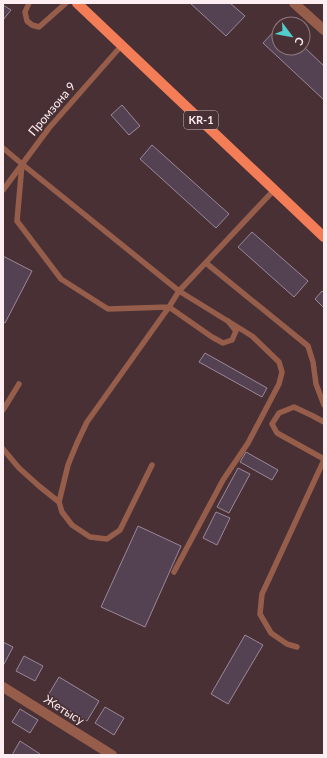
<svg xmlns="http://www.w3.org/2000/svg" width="327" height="758" font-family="Lato,sans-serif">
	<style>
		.building { fill: #544252; stroke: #9c8799 }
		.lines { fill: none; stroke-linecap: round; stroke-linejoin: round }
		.lane { stroke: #975d4b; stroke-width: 5.5 }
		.street { stroke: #975d4b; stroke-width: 10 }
		.primary { stroke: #f37d57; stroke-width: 10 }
		.labels { text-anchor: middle; stroke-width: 3.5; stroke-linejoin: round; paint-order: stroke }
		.shield { fill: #483035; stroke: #c7b5b9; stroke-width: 1 }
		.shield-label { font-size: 11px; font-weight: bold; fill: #feeef1 }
		.street-label { font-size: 12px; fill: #feeef1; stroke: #483035 }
	</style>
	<rect width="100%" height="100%" fill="#483035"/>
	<path class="building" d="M 190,3 L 230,3 L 245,16 L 226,36 Z
		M 3,5 L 11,10 L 3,20 Z
		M 279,26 L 279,48 L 303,48 L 303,46 L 324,66 L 324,100 L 263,43 Z
		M 122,105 L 140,126 L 129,135 L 111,115 Z
		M 152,145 L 229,214 L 216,228 L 140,159 Z
		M 252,232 L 308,281 L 294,297 L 238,247 Z
		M 3,256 L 32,271 L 5,323 L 3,322 Z
		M 322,291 L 324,293 L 324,308 L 315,299 Z
		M 205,353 L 267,388 L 262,397 L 199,362 Z
		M 246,452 L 278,470 L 272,480 L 240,462 Z
		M 238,468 L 250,474 L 229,513 L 217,507 Z
		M 216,512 L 230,518 L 217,545 L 203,538 Z
		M 138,526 L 181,546 L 145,627 L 101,607 Z
		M 245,635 L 263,645 L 228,704 L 211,694 Z
		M 3,642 L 13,647 L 3,666 Z
		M 24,656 L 43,666 L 35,681 L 16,671 Z
		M 59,677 L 99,701 L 87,721 L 47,697 Z
		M 105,707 L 124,718 L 114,735 L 95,723 Z
		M 20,709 L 38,720 L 30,733 L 12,722 Z
		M 20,741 L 40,754 L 39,755 L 12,755 Z"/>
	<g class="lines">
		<path class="lane" d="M 29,3 L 25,12 L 27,21 L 32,25 L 39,27 L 66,3
			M 3,148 L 22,164 L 179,291
			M 22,164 L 17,221 L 61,279 L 108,309 L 169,307 L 179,291 L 274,190
			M 3,190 L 49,128 L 122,45
			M 206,263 L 308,346 L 313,362 L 316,384 L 324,405
			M 3,410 L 19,384
			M 324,422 L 313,416 L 294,407 L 279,413 L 272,424 L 277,433 L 324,459
			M 3,449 L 19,468 L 39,486 L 59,502
			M 152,465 L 120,530 L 107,539 L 90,537 L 72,525 L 62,512 L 59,502 L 68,465 L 77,443 L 87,422 L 169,307 L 212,337 L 223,343 L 232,340 L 236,331 L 228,321
			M 174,572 L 223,480 L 248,443 L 279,384 L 282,372 L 279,362 L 252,336 L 179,291
			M 297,647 L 287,644 L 271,633 L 260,614 L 262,594 L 324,460"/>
		<path class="street" d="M 294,3 L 324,30
			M 3,687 L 112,755"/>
		<path class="primary" d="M 77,3 L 324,237"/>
	</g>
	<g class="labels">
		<rect class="shield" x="184" y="111" width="34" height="18" rx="3"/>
		<g class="shield-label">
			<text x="201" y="124">KR-1</text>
		</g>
		<g class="street-label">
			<text transform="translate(52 109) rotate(-50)" y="4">Промзона 9</text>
			<text transform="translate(64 710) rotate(32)" y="4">Жетысу</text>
		</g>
	</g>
	<rect width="327" height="758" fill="none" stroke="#feeef1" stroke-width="8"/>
	<g transform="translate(291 36) rotate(122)"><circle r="19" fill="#483035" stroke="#917c80"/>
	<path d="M0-3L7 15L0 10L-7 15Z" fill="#52cdcc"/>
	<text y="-6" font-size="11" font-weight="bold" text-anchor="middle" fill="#feeef1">С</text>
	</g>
</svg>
